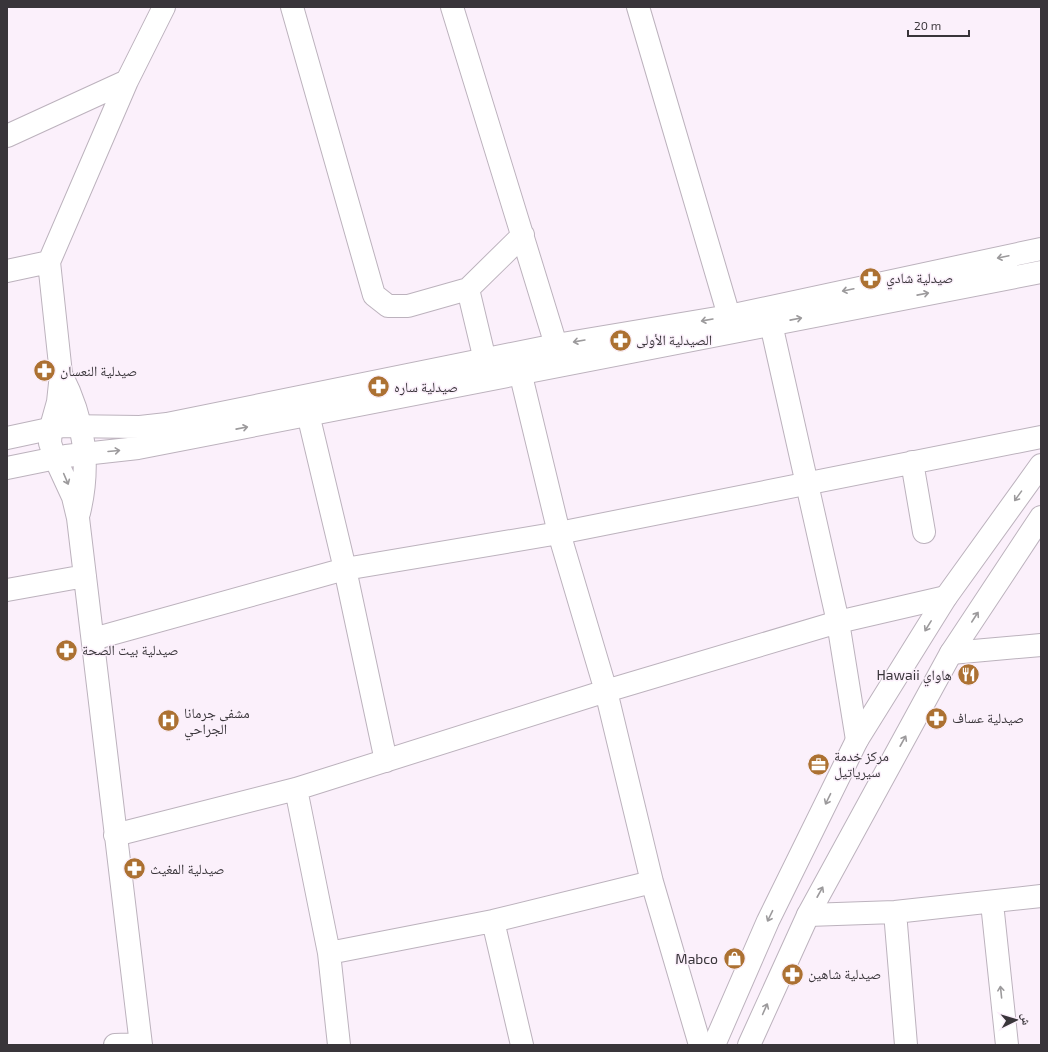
<svg xmlns="http://www.w3.org/2000/svg" width="1048" height="1052" font-family="'Exo 2','Noto Naskh Arabic',sans-serif">
	<style>
		.lines { fill: none; stroke-linecap: round; stroke-linejoin: round }
		.minor-casing { stroke: #bcb2bd; stroke-width: 24 }
		.major-casing { stroke: #bcb2bd; stroke-width: 24 }
		.minor { stroke: #fff; stroke-width: 22 }
		.major { stroke: #fff; stroke-width: 22 }
		.oneway { stroke: #9c9a9c }
		.labels { text-anchor: middle; stroke-width: 3; stroke-linejoin: round; paint-order: stroke }
		.poi-label { font-size: 14px; fill: #39353a; stroke: #fbf0fb; text-anchor: start }
	</style>
	<rect width="100%" height="100%" fill="#fbf0fb"/>
	<g class="lines">
		<defs>
			<path id="minor" d="M 292,7 L 374,295 L 388,306 L 408,306 L 468,289 L 523,235
				M 452,7 L 556,345
				M 638,7 L 729,316
				M 7,136 L 127,81
				M 7,271 L 49,262
				M 468,289 L 489,377
				M 771,324 L 838,622 L 857,740
				M 516,355 L 559,533 L 606,691 L 652,882 L 700,1045
				M 61,374 C 84,419 91,463 79,513
				M 308,414 L 345,569 L 386,761
				M 912,462 L 924,532
				M 7,590 L 85,576
				M 93,639 L 345,569 L 559,533 L 1041,437
				M 951,653 L 1041,645
				M 296,789 L 329,953 L 339,1045
				M 115,835 L 296,789 L 606,691 L 838,622 L 946,597
				M 992,903 L 1007,1045
				M 895,912 L 906,1045
				M 808,915 L 895,912 L 1041,896
				M 493,921 L 522,1045
				M 329,953 L 493,921 L 652,882
				M 115,1045 L 141,1044
				M 141,1045 L 78,518 L 73,497 L 55,458 L 50,443 L 51,427 L 58,402 L 61,374 L 49,262 L 127,81 L 164,7"/>
			<path id="major" d="M 7,438 L 63,426 L 140,427 L 167,424 L 556,345 L 729,316 L 1041,249
				M 7,468 L 66,456 L 138,448 L 1041,272
				M 714,1045 L 768,921 L 857,740 L 946,597 L 1041,465
				M 749,1045 L 808,915 L 951,653 L 1041,517"/>
		</defs>
		<use href="#minor" class="minor-casing"/>
		<use href="#major" class="major-casing"/>
		<use href="#minor" class="minor"/>
		<use href="#major" class="major"/>
	</g>
	<defs><path id="oneway-shaft" d="M-6 0H5M1.5-3L5.5 0L1.5 3" fill="none" stroke-width="1.6" stroke-linecap="round" stroke-linejoin="round"/></defs>
	<g class="oneway">
		<use href="#oneway-shaft" transform="translate(1003 257) rotate(168)"/>
		<use href="#oneway-shaft" transform="translate(848 290) rotate(168)"/>
		<use href="#oneway-shaft" transform="translate(923 294) rotate(-11)"/>
		<use href="#oneway-shaft" transform="translate(796 319) rotate(-11)"/>
		<use href="#oneway-shaft" transform="translate(707 320) rotate(170)"/>
		<use href="#oneway-shaft" transform="translate(579 341) rotate(170)"/>
		<use href="#oneway-shaft" transform="translate(242 428) rotate(-11)"/>
		<use href="#oneway-shaft" transform="translate(114 451) rotate(-5)"/>
		<use href="#oneway-shaft" transform="translate(66 479) rotate(67)"/>
		<use href="#oneway-shaft" transform="translate(1018 496) rotate(126)"/>
		<use href="#oneway-shaft" transform="translate(975 617) rotate(-57)"/>
		<use href="#oneway-shaft" transform="translate(928 626) rotate(122)"/>
		<use href="#oneway-shaft" transform="translate(903 741) rotate(-61)"/>
		<use href="#oneway-shaft" transform="translate(828 799) rotate(116)"/>
		<use href="#oneway-shaft" transform="translate(820 892) rotate(-61)"/>
		<use href="#oneway-shaft" transform="translate(770 916) rotate(116)"/>
		<use href="#oneway-shaft" transform="translate(1001 992) rotate(-96)"/>
		<use href="#oneway-shaft" transform="translate(765 1009) rotate(-66)"/>
	</g>
	<defs>
		<symbol id="pharmacy-disc" viewBox="-11 -11 22 22"><circle r="9.5" fill="#ac7132" stroke="#fbf0fb"/><path d="M-2-6h4v4h4v4h-4v4h-4v-4h-4v-4h4Z" fill="#fff"/></symbol>
		<symbol id="restaurant-disc" viewBox="-11 -11 22 22"><circle r="9.5" fill="#ac7132" stroke="#fbf0fb"/><path d="M-5-6h1v4h1v-4h1v4h1v-4h1v5L-1.5 .5V6h-2V.5L-5-1ZM5-6V6H3V1.5H1.5Q1.5-4 5-6Z" fill="#fff"/></symbol>
		<symbol id="hospital-disc" viewBox="-11 -11 22 22"><circle r="9.5" fill="#ac7132" stroke="#fbf0fb"/><path d="M-5-5h3v3.5h4V-5h3V5h-3V1.5h-4V5h-3Z" fill="#fff"/></symbol>
		<symbol id="office-disc" viewBox="-11 -11 22 22"><circle r="9.5" fill="#ac7132" stroke="#fbf0fb"/><path d="M-6-3h4V-5.5h4V-3h4V5H-6ZM-1-4.5V-3h2v-1.5ZM-6 0V1H6V0Z" fill="#fff"/></symbol>
		<symbol id="shop-disc" viewBox="-11 -11 22 22"><circle r="9.5" fill="#ac7132" stroke="#fbf0fb"/><path d="M-5-2.5h2.3a2.7 3.5 0 0 1 5.4 0H5L5.5 6h-11ZM-1.5-2.5h3a1.5 2.3 0 0 0-3 0Z" fill="#fff"/></symbol>
	</defs>
	<g fill-rule="evenodd">
		<use href="#pharmacy-disc" x="858" y="266" width="25" height="25"/>
		<use href="#pharmacy-disc" x="608" y="328" width="25" height="25"/>
		<use href="#pharmacy-disc" x="32" y="358" width="25" height="25"/>
		<use href="#pharmacy-disc" x="366" y="374" width="25" height="25"/>
		<use href="#pharmacy-disc" x="54" y="638" width="25" height="25"/>
		<use href="#restaurant-disc" x="956" y="662" width="25" height="25"/>
		<use href="#pharmacy-disc" x="924" y="706" width="25" height="25"/>
		<use href="#hospital-disc" x="156" y="708" width="25" height="25"/>
		<use href="#office-disc" x="806" y="752" width="25" height="25"/>
		<use href="#pharmacy-disc" x="122" y="856" width="25" height="25"/>
		<use href="#shop-disc" x="722" y="946" width="25" height="25"/>
		<use href="#pharmacy-disc" x="780" y="962" width="25" height="25"/>
	</g>
	<g class="labels">
		<g class="poi-label">
			<text x="886" y="283">صيدلية شادي</text>
			<text x="636" y="345">الصيدلية الأولى</text>
			<text x="60" y="376">صيدلية النعسان</text>
			<text x="394" y="392">صيدلية ساره</text>
			<text x="82" y="655">صيدلية بيت الصحة</text>
			<text x="952" y="680" text-anchor="end">Hawaii هاواي</text>
			<text x="184" y="718">مشفى جرمانا<tspan x="184" dy="16">الجراحي</tspan></text>
			<text x="952" y="723">صيدلية عساف</text>
			<text x="834" y="761">مركز خدمة<tspan x="834" dy="16">سيرياتيل</tspan></text>
			<text x="150" y="874">صيدلية المغيث</text>
			<text x="718" y="964" text-anchor="end">Mabco</text>
			<text x="808" y="979">صيدلية شاهين</text>
		</g>
	</g>
	<rect width="1048" height="1052" fill="none" stroke="#39353a" stroke-width="16"/>
	<g transform="translate(1016 1020) rotate(85)" stroke="#fbf0fb" stroke-width="3" paint-order="stroke">
	<path d="M0-3L7 15L0 10L-7 15Z" fill="#39353a"/>
	<text y="-6" font-size="11" font-weight="bold" text-anchor="middle" fill="#39353a">ش</text>
	</g>
	<path d="M908 30v6h61v-6" fill="none" stroke="#39353a" stroke-width="2"/>
	<text x="914" y="30" font-size="12" fill="#39353a" stroke="#fbf0fb" stroke-width="3" paint-order="stroke">20 m</text>
</svg>
